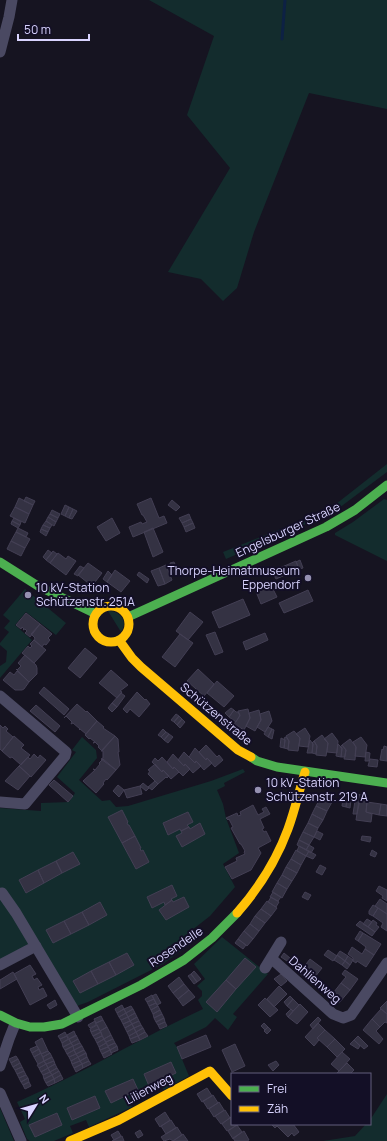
<svg xmlns="http://www.w3.org/2000/svg" width="387" height="1141" font-family="Manrope,sans-serif">
	<style>
		.green { fill: #132c2d }
		.lines { fill: none; stroke-linecap: round; stroke-linejoin: round }
		.stream { stroke: #0d2144; stroke-width: 3 }
		.building { fill: #343243; stroke: #433f54 }
		.street { stroke: #4a4962; stroke-width: 11 }
		.fast { stroke: #4caf50; stroke-width: 9 }
		.slow { stroke: #ffc107; stroke-width: 9 }
		.poi-dot { fill: #9591b1; stroke: #130f26; stroke-width: 1.5 }
		.labels { text-anchor: middle; stroke-width: 4; stroke-linejoin: round; paint-order: stroke }
		.street-label { font-size: 12px; fill: #d9d4ff; stroke: #130f26 }
		.poi-label { font-size: 12px; fill: #d9d4ff; stroke: #130f26; text-anchor: start }
	</style>
	<rect width="100%" height="100%" fill="#161421"/>
	<path class="green" d="M 149,0 L 387,0 L 387,109 L 309,93 L 254,232 L 237,288 L 223,301 L 201,279 L 168,272 L 230,168 L 187,115 L 214,36 Z
		M 387,464 L 387,472 L 339,508 L 322,517 L 226,559 L 223,552 L 313,516 L 336,504 Z
		M 384,499 L 387,500 L 387,561 L 335,535 L 335,533 L 353,522 Z
		M 25,589 L 66,623 L 56,635 L 26,612 L 15,625 L 32,640 L 0,678 L 0,666 L 6,662 L 7,651 L 0,645 L 0,643 L 9,632 L 4,628 L 10,621 L 3,615 Z
		M 108,611 C 119,610 129,621 121,632 Z
		M 82,737 L 96,750 L 97,758 L 79,780 L 102,801 L 110,800 L 116,807 L 128,806 L 211,781 L 243,769 L 245,772 L 224,783 L 225,786 L 217,790 L 223,804 L 226,818 L 239,853 L 223,864 L 235,887 L 210,916 L 187,934 L 189,945 L 163,964 L 88,1002 L 74,1007 L 37,944 L 0,963 L 0,808 L 41,811 L 41,803 L 69,802 L 75,793 L 57,777 L 76,752 L 72,750 Z
		M 222,937 L 268,974 L 233,1014 L 237,1017 L 228,1030 L 215,1018 L 206,1027 L 174,1043 L 177,1047 L 189,1076 L 164,1090 L 160,1084 L 129,1100 L 132,1107 L 89,1127 L 86,1120 L 70,1126 L 73,1133 L 54,1141 L 30,1141 L 27,1139 L 20,1122 L 25,1119 L 17,1102 C 81,1074 141,1038 203,1009 L 198,1000 L 202,996 L 202,991 L 197,986 L 205,979 L 194,964 Z
		M 387,1094 L 387,1141 L 323,1141 L 355,1136 L 366,1124 L 370,1124 L 370,1120 Z
		M 0,1108 L 14,1141 L 0,1141 Z"/>
	<g class="lines">
		<path class="stream" d="M 282,39 L 285,0"/>
	</g>
	<path class="building" d="M 26,497 L 35,501 L 33,505 L 24,501 Z
		M 19,498 L 33,505 L 29,514 L 15,507 Z
		M 151,498 L 159,518 L 164,516 L 167,523 L 133,537 L 129,527 L 141,522 L 142,524 L 147,522 L 143,515 L 142,515 L 137,504 Z
		M 172,500 L 180,507 L 176,511 L 168,505 Z
		M 65,505 L 69,507 L 65,516 L 61,514 Z
		M 15,507 L 29,514 L 25,523 L 10,516 Z
		M 69,507 L 73,509 L 69,518 L 65,516 Z
		M 73,509 L 77,511 L 72,519 L 69,518 Z
		M 52,510 L 60,514 L 58,518 L 50,514 Z
		M 50,514 L 58,518 L 56,522 L 48,517 Z
		M 189,514 L 191,519 L 182,523 L 179,518 Z
		M 48,517 L 56,522 L 54,526 L 46,521 Z
		M 14,518 L 21,522 L 20,525 L 12,521 Z
		M 112,518 L 120,533 L 106,541 L 97,527 Z
		M 191,519 L 193,523 L 184,527 L 182,523 Z
		M 12,521 L 20,525 L 18,528 L 11,524 Z
		M 46,521 L 52,525 L 50,528 L 43,525 Z
		M 193,523 L 195,528 L 186,532 L 184,527 Z
		M 43,525 L 50,528 L 48,532 L 41,529 Z
		M 18,528 L 28,533 L 26,537 L 16,532 Z
		M 153,528 L 163,552 L 153,557 L 144,532 Z
		M 41,529 L 48,532 L 46,536 L 40,532 Z
		M 16,532 L 30,539 L 25,548 L 11,541 Z
		M 11,541 L 25,548 L 21,556 L 7,549 Z
		M 48,550 L 52,553 L 46,560 L 43,557 Z
		M 53,551 L 57,554 L 50,563 L 46,560 Z
		M 58,553 L 66,559 L 68,556 L 76,561 L 66,575 L 50,563 Z
		M 300,560 L 303,568 L 299,569 L 296,562 Z
		M 296,561 L 299,569 L 285,575 L 282,567 Z
		M 174,562 L 179,573 L 175,575 L 170,563 Z
		M 88,563 L 102,573 L 92,586 L 78,575 Z
		M 166,565 L 172,580 L 165,584 L 159,568 Z
		M 80,566 L 84,568 L 78,576 L 74,574 Z
		M 282,567 L 285,575 L 276,579 L 272,571 Z
		M 159,568 L 165,584 L 158,586 L 151,571 Z
		M 115,570 L 130,581 L 121,592 L 107,582 Z
		M 108,571 L 112,575 L 107,582 L 103,579 Z
		M 139,572 L 149,579 L 147,583 L 137,575 Z
		M 270,583 L 277,597 L 261,604 L 255,589 Z
		M 308,590 L 313,601 L 284,613 L 279,603 Z
		M 243,599 L 250,615 L 219,628 L 212,612 Z
		M 190,612 L 203,622 L 188,640 L 176,631 Z
		M 26,613 L 40,624 L 30,637 L 25,633 L 27,631 L 25,629 L 23,630 L 24,629 L 22,627 L 21,629 L 16,625 Z
		M 40,624 L 52,634 L 48,638 L 50,640 L 46,645 L 44,644 L 42,647 L 34,640 L 35,638 L 31,634 Z
		M 215,632 L 223,652 L 215,655 L 206,635 Z
		M 265,633 L 268,640 L 246,650 L 243,642 Z
		M 180,634 L 193,643 L 175,667 L 162,657 Z
		M 34,640 L 46,650 L 34,663 L 22,653 L 28,646 L 30,648 L 32,646 L 30,644 Z
		M 85,648 L 97,658 L 80,678 L 68,668 Z
		M 25,655 L 36,665 L 37,668 L 37,674 L 29,682 L 16,669 L 17,670 L 21,666 L 18,663 Z
		M 198,669 L 214,684 L 204,696 L 187,681 Z
		M 111,670 L 128,685 L 120,691 L 122,692 L 117,698 L 99,683 Z
		M 17,671 L 29,682 L 24,689 L 22,690 L 15,690 L 3,680 L 10,672 L 14,675 Z
		M 217,681 L 234,696 L 224,707 L 207,693 Z
		M 44,687 L 69,709 L 64,715 L 39,693 Z
		M 137,692 L 145,700 L 146,699 L 150,704 L 139,717 L 130,709 L 127,713 L 123,709 Z
		M 121,693 L 125,696 L 117,707 L 112,703 Z
		M 112,703 L 117,707 L 112,712 L 108,708 Z
		M 77,704 L 86,712 L 87,711 L 97,721 L 86,734 L 80,729 L 79,730 L 80,729 L 73,723 L 71,724 L 72,722 L 66,716 L 64,718 Z
		M 36,705 L 60,726 L 55,732 L 30,711 Z
		M 231,708 L 234,710 L 229,717 L 225,713 Z
		M 248,709 L 250,718 L 244,730 L 234,724 L 240,716 L 238,711 Z
		M 234,710 L 236,712 L 238,712 L 240,715 L 236,722 L 229,717 Z
		M 259,710 L 261,720 L 255,731 L 246,726 L 250,718 L 249,713 Z
		M 269,711 L 272,721 L 265,732 L 257,727 L 261,720 L 260,714 Z
		M 176,714 L 179,716 L 174,722 L 171,720 Z
		M 179,716 L 182,719 L 177,725 L 174,722 Z
		M 182,719 L 185,722 L 180,728 L 177,725 Z
		M 97,721 L 104,727 L 103,728 L 115,736 L 102,751 L 98,747 L 99,746 L 95,742 L 93,743 L 95,742 L 90,738 L 89,739 L 85,735 Z
		M 0,725 L 3,728 L 5,726 L 8,729 L 6,731 L 13,737 L 2,751 L 0,749 Z
		M 268,727 L 272,729 L 268,737 L 264,734 Z
		M 305,728 L 310,736 L 308,747 L 299,746 L 300,738 L 296,734 Z
		M 163,729 L 166,732 L 161,737 L 158,735 Z
		M 272,729 L 274,730 L 272,739 L 268,737 Z
		M 294,731 L 300,738 L 298,751 L 288,750 L 289,741 L 286,736 Z
		M 166,732 L 169,734 L 164,740 L 161,737 Z
		M 332,733 L 338,741 L 337,753 L 327,752 L 328,743 L 324,739 Z
		M 169,734 L 173,737 L 168,743 L 164,740 Z
		M 322,735 L 328,743 L 326,756 L 316,755 L 317,746 L 314,741 Z
		M 14,736 L 24,745 L 21,748 L 30,755 L 21,765 L 12,757 L 10,758 L 2,751 Z
		M 115,736 L 118,739 L 119,752 L 118,752 L 120,765 L 116,770 L 101,759 L 103,758 L 103,751 L 101,751 Z
		M 286,737 L 289,741 L 288,749 L 284,748 L 285,740 L 284,738 Z
		M 361,737 L 367,745 L 365,757 L 355,756 L 356,747 L 353,742 Z
		M 281,738 L 285,740 L 284,748 L 280,747 Z
		M 350,739 L 356,747 L 355,760 L 344,759 L 346,750 L 342,745 Z
		M 310,740 L 313,744 L 312,753 L 307,753 Z
		M 314,741 L 317,746 L 316,754 L 312,753 L 313,744 L 312,743 Z
		M 338,744 L 342,748 L 341,757 L 336,756 Z
		M 206,745 L 217,757 L 219,755 L 223,760 L 215,767 L 207,758 L 206,760 L 199,752 Z
		M 342,745 L 346,750 L 345,757 L 341,757 L 342,748 L 340,747 Z
		M 384,746 L 387,747 L 387,761 L 380,760 L 382,749 L 383,750 Z
		M 195,748 L 206,760 L 207,758 L 212,763 L 204,770 L 196,761 L 195,763 L 189,757 Z
		M 184,752 L 195,763 L 196,761 L 201,766 L 193,773 L 185,764 L 184,766 L 178,760 Z
		M 366,752 L 370,753 L 369,761 L 365,761 Z
		M 34,754 L 38,758 L 40,755 L 46,760 L 31,777 L 19,766 L 28,757 L 30,759 Z
		M 173,754 L 184,766 L 185,764 L 190,769 L 183,776 L 174,767 L 173,769 L 167,762 Z
		M 162,757 L 173,769 L 174,767 L 179,772 L 171,779 L 163,770 L 162,772 L 152,762 L 155,758 L 158,761 Z
		M 103,759 L 116,770 L 107,780 L 106,779 L 103,783 L 104,784 L 96,793 L 83,781 L 95,770 L 93,769 L 95,770 L 100,764 L 99,763 Z
		M 370,759 L 378,760 L 377,767 L 368,766 Z
		M 155,764 L 162,772 L 163,770 L 169,776 L 167,778 L 166,777 L 158,784 L 148,774 L 150,771 L 148,770 Z
		M 19,766 L 30,776 L 18,790 L 5,781 Z
		M 54,780 L 73,796 L 68,802 L 49,785 Z
		M 155,781 L 158,784 L 152,790 L 148,787 Z
		M 143,783 L 149,788 L 146,791 L 140,786 Z
		M 118,785 L 124,790 L 119,797 L 113,791 Z
		M 140,786 L 142,794 L 127,798 L 124,790 Z
		M 258,786 L 262,792 L 258,794 L 254,788 Z
		M 356,794 L 361,795 L 357,814 L 353,814 Z
		M 321,797 L 332,802 L 327,811 L 316,806 Z
		M 343,798 L 347,799 L 346,807 L 342,806 Z
		M 347,799 L 351,800 L 350,808 L 346,807 Z
		M 359,800 L 367,802 L 366,812 L 372,814 L 371,822 L 356,820 Z
		M 367,802 L 381,804 L 379,815 L 366,812 Z
		M 381,804 L 387,805 L 387,816 L 379,815 Z
		M 253,805 L 258,815 L 264,812 L 262,809 L 266,807 L 270,814 L 260,819 L 264,828 L 262,829 L 264,832 L 266,831 L 271,841 L 258,848 L 261,853 L 251,870 L 232,879 L 225,867 L 237,861 L 236,858 L 245,854 L 244,852 L 245,851 L 241,844 L 240,844 L 231,828 L 233,827 L 229,819 L 228,820 L 226,818 L 237,813 L 238,816 L 241,815 L 240,812 Z
		M 316,806 L 327,811 L 323,820 L 312,814 Z
		M 122,810 L 128,822 L 127,823 L 128,825 L 129,825 L 135,836 L 122,843 L 108,817 Z
		M 188,812 L 193,822 L 187,825 L 189,827 L 181,831 L 180,829 L 168,835 L 163,823 Z
		M 312,814 L 323,820 L 318,828 L 308,823 Z
		M 200,823 L 205,834 L 182,847 L 176,836 L 182,833 L 181,831 L 189,827 L 190,829 Z
		M 308,823 L 318,828 L 314,837 L 303,832 Z
		M 317,831 L 323,834 L 320,840 L 314,837 Z
		M 303,832 L 314,837 L 309,845 L 299,840 Z
		M 135,836 L 141,848 L 140,848 L 141,851 L 143,850 L 149,862 L 136,869 L 122,843 Z
		M 362,836 L 371,837 L 370,842 L 361,840 Z
		M 299,840 L 309,845 L 306,850 L 297,845 Z
		M 309,845 L 314,848 L 311,853 L 306,850 Z
		M 299,846 L 309,851 L 306,856 L 297,851 Z
		M 296,850 L 306,856 L 301,865 L 291,859 Z
		M 372,850 L 377,853 L 375,857 L 370,855 Z
		M 309,851 L 316,855 L 313,859 L 306,856 Z
		M 73,852 L 80,864 L 62,873 L 56,861 Z
		M 291,859 L 301,865 L 297,873 L 286,867 Z
		M 56,861 L 62,873 L 44,883 L 38,870 Z
		M 320,865 L 326,868 L 322,875 L 316,872 Z
		M 286,867 L 297,873 L 292,881 L 282,875 Z
		M 38,870 L 44,883 L 26,893 L 19,880 Z
		M 282,875 L 292,881 L 287,889 L 277,883 Z
		M 277,883 L 287,889 L 282,898 L 272,892 Z
		M 172,885 L 177,896 L 171,899 L 172,900 L 165,905 L 164,902 L 152,908 L 147,897 Z
		M 379,886 L 387,890 L 387,901 L 382,898 L 383,896 L 376,891 Z
		M 273,892 L 281,897 L 278,901 L 270,897 Z
		M 305,892 L 311,895 L 308,900 L 302,897 Z
		M 184,897 L 189,907 L 166,920 L 159,910 L 172,900 L 173,902 Z
		M 271,897 L 279,902 L 276,907 L 268,902 Z
		M 380,899 L 387,904 L 387,914 L 375,906 Z
		M 267,901 L 277,908 L 271,916 L 261,909 Z
		M 100,902 L 107,915 L 89,925 L 82,912 Z
		M 373,905 L 378,908 L 373,916 L 369,914 L 369,911 Z
		M 378,908 L 387,914 L 387,931 L 381,927 L 383,923 L 373,916 Z
		M 261,909 L 271,916 L 265,923 L 255,916 Z
		M 82,912 L 89,925 L 71,934 L 64,921 Z
		M 255,916 L 265,923 L 259,931 L 250,924 Z
		M 367,919 L 372,922 L 368,927 L 363,924 Z
		M 373,920 L 377,923 L 376,925 L 379,927 L 375,932 L 368,927 Z
		M 64,921 L 71,934 L 53,943 L 46,930 Z
		M 360,921 L 375,932 L 372,936 L 356,925 Z
		M 250,924 L 259,931 L 253,939 L 244,931 Z
		M 244,931 L 253,939 L 247,946 L 238,939 Z
		M 360,931 L 363,933 L 358,941 L 355,939 Z
		M 363,933 L 381,944 L 374,955 L 365,949 L 366,947 L 358,941 Z
		M 238,939 L 246,945 L 243,949 L 235,943 Z
		M 352,947 L 362,954 L 365,949 L 374,955 L 366,967 L 357,961 L 356,963 L 353,961 L 353,958 L 348,954 Z
		M 328,950 L 337,956 L 333,961 L 324,955 Z
		M 340,951 L 348,956 L 345,961 L 337,955 Z
		M 127,953 L 134,965 L 116,975 L 109,962 Z
		M 284,953 L 290,958 L 287,961 L 281,957 Z
		M 337,955 L 345,961 L 342,965 L 334,960 Z
		M 348,956 L 353,960 L 350,965 L 345,961 Z
		M 245,958 L 256,967 L 236,989 L 226,980 Z
		M 310,959 L 322,968 L 311,982 L 299,973 Z
		M 345,961 L 350,965 L 347,969 L 342,965 Z
		M 109,962 L 116,975 L 98,984 L 91,971 Z
		M 30,965 L 36,974 L 32,976 L 34,980 L 37,978 L 42,985 L 38,987 L 39,990 L 43,988 L 47,996 L 30,1005 L 14,974 Z
		M 345,970 L 358,979 L 350,990 L 341,983 L 346,977 L 342,974 Z
		M 91,971 L 98,984 L 80,993 L 73,981 Z
		M 194,971 L 201,979 L 197,982 L 191,974 Z
		M 13,972 L 17,979 L 0,989 L 0,980 Z
		M 191,974 L 197,982 L 194,984 L 188,976 Z
		M 281,974 L 287,981 L 281,986 L 274,979 Z
		M 179,977 L 184,984 L 173,993 L 168,986 Z
		M 226,980 L 236,989 L 217,1012 L 206,1002 Z
		M 341,983 L 350,990 L 339,1003 L 330,997 Z
		M 184,984 L 189,990 L 178,999 L 173,993 Z
		M 279,986 L 287,994 L 274,1007 L 267,999 Z
		M 189,990 L 195,997 L 183,1006 L 178,999 Z
		M 156,994 L 161,1003 L 157,1005 L 152,996 Z
		M 152,995 L 154,999 L 147,1002 L 145,999 Z
		M 290,996 L 293,999 L 287,1006 L 284,1002 Z
		M 265,998 L 278,1010 L 270,1017 L 258,1005 Z
		M 154,999 L 156,1003 L 149,1006 L 147,1002 Z
		M 293,999 L 299,1005 L 293,1011 L 287,1006 Z
		M 55,1000 L 57,1005 L 50,1009 L 47,1005 Z
		M 387,1001 L 387,1014 L 380,1008 Z
		M 156,1003 L 158,1006 L 151,1010 L 149,1006 Z
		M 300,1004 L 308,1012 L 297,1024 L 288,1017 Z
		M 122,1005 L 124,1009 L 117,1013 L 115,1009 Z
		M 131,1006 L 133,1009 L 126,1013 L 124,1009 Z
		M 158,1006 L 160,1010 L 153,1014 L 151,1010 Z
		M 124,1009 L 126,1013 L 119,1017 L 117,1013 Z
		M 133,1009 L 135,1013 L 128,1017 L 126,1013 Z
		M 291,1009 L 293,1011 L 288,1017 L 286,1014 Z
		M 381,1009 L 387,1014 L 387,1023 L 385,1022 L 380,1027 L 372,1019 Z
		M 160,1010 L 162,1014 L 154,1018 L 153,1014 Z
		M 126,1013 L 128,1017 L 121,1020 L 119,1017 Z
		M 135,1013 L 137,1017 L 130,1021 L 128,1017 Z
		M 162,1014 L 164,1018 L 156,1022 L 154,1018 Z
		M 101,1016 L 103,1020 L 96,1023 L 94,1019 Z
		M 128,1017 L 130,1021 L 123,1024 L 121,1020 Z
		M 137,1017 L 139,1021 L 132,1024 L 130,1021 Z
		M 318,1017 L 321,1020 L 313,1029 L 310,1025 Z
		M 164,1018 L 165,1022 L 158,1025 L 156,1022 Z
		M 372,1019 L 380,1027 L 376,1031 L 383,1039 L 379,1044 L 363,1030 Z
		M 103,1020 L 107,1027 L 100,1031 L 96,1023 Z
		M 95,1021 L 96,1025 L 90,1028 L 88,1025 Z
		M 130,1021 L 132,1024 L 125,1028 L 123,1024 Z
		M 139,1021 L 141,1025 L 134,1028 L 132,1024 Z
		M 165,1022 L 167,1026 L 160,1029 L 158,1025 Z
		M 264,1023 L 268,1027 L 265,1030 L 261,1026 Z
		M 318,1023 L 325,1030 L 317,1038 L 319,1040 L 314,1046 L 305,1037 Z
		M 132,1024 L 134,1028 L 127,1032 L 125,1028 Z
		M 97,1025 L 99,1029 L 91,1032 L 90,1029 Z
		M 141,1025 L 143,1028 L 136,1032 L 134,1028 Z
		M 107,1027 L 111,1035 L 104,1039 L 100,1031 Z
		M 268,1027 L 271,1030 L 267,1034 L 264,1031 Z
		M 134,1028 L 136,1032 L 129,1036 L 127,1032 Z
		M 143,1028 L 145,1032 L 138,1036 L 136,1032 Z
		M 99,1029 L 101,1032 L 93,1036 L 91,1032 Z
		M 325,1030 L 335,1039 L 327,1047 L 317,1038 Z
		M 74,1031 L 76,1036 L 69,1039 L 67,1035 Z
		M 65,1032 L 67,1036 L 60,1039 L 58,1036 Z
		M 101,1032 L 102,1036 L 95,1039 L 93,1036 Z
		M 136,1032 L 138,1036 L 130,1039 L 129,1036 Z
		M 145,1032 L 148,1036 L 140,1040 L 138,1036 Z
		M 76,1035 L 78,1039 L 71,1043 L 69,1039 Z
		M 111,1035 L 113,1039 L 106,1042 L 104,1039 Z
		M 206,1035 L 211,1047 L 182,1059 L 177,1047 Z
		M 67,1036 L 68,1039 L 62,1043 L 60,1039 Z
		M 102,1036 L 104,1039 L 97,1043 L 95,1039 Z
		M 138,1036 L 140,1040 L 132,1043 L 130,1039 Z
		M 358,1036 L 368,1046 L 364,1049 L 354,1040 Z
		M 42,1038 L 48,1051 L 41,1054 L 35,1042 Z
		M 69,1039 L 71,1043 L 63,1047 L 62,1043 Z
		M 78,1039 L 80,1043 L 73,1046 L 71,1043 Z
		M 104,1039 L 106,1043 L 99,1047 L 97,1043 Z
		M 113,1039 L 115,1043 L 108,1046 L 106,1042 Z
		M 335,1039 L 345,1049 L 337,1057 L 327,1047 Z
		M 354,1040 L 360,1046 L 358,1049 L 350,1044 Z
		M 71,1043 L 73,1046 L 65,1050 L 63,1047 Z
		M 80,1043 L 82,1046 L 74,1050 L 73,1046 Z
		M 106,1043 L 108,1047 L 100,1050 L 99,1047 Z
		M 115,1043 L 117,1046 L 110,1050 L 108,1046 Z
		M 235,1044 L 245,1066 L 232,1072 L 222,1050 Z
		M 37,1046 L 39,1049 L 32,1053 L 30,1049 Z
		M 73,1046 L 74,1050 L 67,1054 L 65,1050 Z
		M 82,1046 L 84,1050 L 76,1054 L 74,1050 Z
		M 117,1046 L 118,1050 L 111,1053 L 110,1050 Z
		M 108,1047 L 110,1050 L 102,1054 L 100,1050 Z
		M 39,1049 L 41,1053 L 34,1057 L 32,1053 Z
		M 74,1050 L 76,1054 L 69,1057 L 67,1054 Z
		M 84,1050 L 86,1053 L 78,1057 L 76,1054 Z
		M 110,1050 L 112,1054 L 104,1058 L 102,1054 Z
		M 48,1051 L 50,1053 L 43,1057 L 41,1054 Z
		M 342,1052 L 350,1059 L 339,1071 L 331,1064 Z
		M 41,1053 L 44,1061 L 38,1064 L 34,1057 Z
		M 50,1053 L 52,1057 L 44,1061 L 43,1057 Z
		M 86,1053 L 87,1057 L 80,1061 L 78,1057 Z
		M 76,1054 L 78,1057 L 71,1061 L 69,1057 Z
		M 16,1056 L 18,1059 L 11,1063 L 9,1059 Z
		M 52,1057 L 54,1061 L 46,1064 L 44,1061 Z
		M 78,1057 L 80,1061 L 72,1064 L 71,1061 Z
		M 87,1057 L 89,1061 L 82,1064 L 80,1061 Z
		M 18,1059 L 20,1063 L 13,1067 L 11,1063 Z
		M 44,1061 L 46,1064 L 39,1068 L 37,1065 Z
		M 54,1061 L 55,1064 L 48,1068 L 46,1064 Z
		M 80,1061 L 82,1064 L 74,1068 L 72,1064 Z
		M 89,1061 L 91,1064 L 83,1068 L 82,1064 Z
		M 276,1061 L 279,1065 L 273,1071 L 268,1065 Z
		M 171,1062 L 176,1073 L 149,1086 L 144,1074 Z
		M 20,1063 L 22,1067 L 15,1070 L 13,1067 Z
		M 347,1063 L 354,1070 L 350,1074 L 336,1074 Z
		M 46,1064 L 48,1068 L 41,1072 L 39,1068 Z
		M 55,1064 L 57,1068 L 50,1072 L 48,1068 Z
		M 82,1064 L 83,1068 L 76,1072 L 74,1068 Z
		M 22,1067 L 24,1071 L 17,1074 L 15,1070 Z
		M 48,1068 L 50,1072 L 43,1075 L 41,1072 Z
		M 57,1068 L 59,1071 L 52,1075 L 50,1072 Z
		M 24,1071 L 26,1075 L 19,1078 L 17,1074 Z
		M 59,1071 L 61,1075 L 54,1079 L 52,1075 Z
		M 50,1072 L 52,1075 L 44,1079 L 43,1075 Z
		M 26,1075 L 28,1078 L 21,1082 L 19,1078 Z
		M 52,1075 L 54,1079 L 46,1083 L 44,1079 Z
		M 61,1075 L 63,1079 L 55,1083 L 54,1079 Z
		M 28,1078 L 29,1082 L 23,1085 L 21,1082 Z
		M 54,1079 L 55,1083 L 48,1086 L 46,1083 Z
		M 133,1079 L 138,1090 L 111,1103 L 105,1091 Z
		M 29,1082 L 31,1086 L 25,1089 L 23,1085 Z
		M 207,1088 L 212,1096 L 202,1102 L 197,1094 Z
		M 213,1095 L 218,1103 L 208,1109 L 203,1101 Z
		M 95,1096 L 100,1108 L 72,1120 L 67,1108 Z
		M 219,1102 L 224,1110 L 214,1117 L 209,1109 Z
		M 225,1110 L 230,1118 L 221,1124 L 215,1116 Z
		M 165,1112 L 170,1120 L 160,1127 L 155,1119 Z
		M 57,1113 L 62,1125 L 35,1137 L 29,1125 Z
		M 231,1117 L 232,1124 L 237,1125 L 227,1131 L 222,1124 Z
		M 171,1120 L 176,1128 L 166,1134 L 161,1126 Z
		M 271,1124 L 293,1124 L 299,1132 L 294,1136 L 292,1133 L 288,1137 L 277,1126 L 275,1128 Z
		M 237,1125 L 242,1132 L 233,1139 L 228,1131 Z
		M 177,1127 L 182,1135 L 173,1141 L 170,1139 L 164,1141 L 161,1137 Z
		M 140,1130 L 143,1135 L 138,1138 L 135,1133 Z
		M 118,1131 L 121,1136 L 114,1140 L 111,1135 Z
		M 244,1131 L 249,1140 L 247,1141 L 235,1141 L 233,1138 Z
		M 183,1134 L 188,1141 L 173,1141 Z
		M 122,1136 L 124,1141 L 112,1141 Z"/>
	<g class="lines">
		<path class="street" d="M 0,52 L 9,17 L 12,0
			M 0,696 L 66,752 L 65,756 L 25,804 L 0,802
			M 2,893 L 16,913 L 78,1017
			M 271,958 L 333,1014 L 343,1018 L 351,1015 L 387,963
			M 0,965 L 36,946
			M 265,968 L 281,942
			M 0,1066 L 9,1039 L 15,1024
			M 0,1093 L 21,1141"/>
		<path class="fast" d="M 0,562 L 38,586 L 96,614
			M 128,617 L 326,527 L 355,510 L 387,485
			M 251,757 L 257,761 L 277,767 L 387,783
			M 0,1015 L 16,1023 L 30,1027 L 44,1027 L 62,1024 L 141,985 L 184,960 L 212,938 L 237,913"/>
		<path class="slow" d="M93 624a18 18 0 1 1 36 0a18 18 0 1 1-36 0Z
			M 119,640 L 132,658 L 141,667 L 238,750 L 251,757
			M 237,913 C 258,889 277,859 288,829 C 295,810 299,791 305,772
			M 70,1141 L 119,1120 L 210,1071 L 232,1096"/>
	</g>
	<g class="poi-dot">
		<circle cx="308" cy="578" r="4"/>
		<circle cx="28" cy="595" r="4"/>
		<circle cx="258" cy="790" r="4"/>
	</g>
	<g class="labels">
		<g class="street-label">
			<text transform="translate(288 530) rotate(-25)" y="4">Engelsburger Straße</text>
			<text transform="translate(216 714) rotate(40)" y="4">Schützenstraße</text>
			<text transform="translate(176 947) rotate(-34)" y="4">Rosendelle</text>
			<text transform="translate(315 980) rotate(41)" y="4">Dahlienweg</text>
			<text transform="translate(149 1089) rotate(-28)" y="4">Lilienweg</text>
		</g>
		<g class="poi-label">
			<text x="300" y="575" text-anchor="end">Thorpe-Heimatmuseum<tspan x="300" dy="14">Eppendorf</tspan></text>
			<text x="36" y="592">10 kV-Station<tspan x="36" dy="14">Schützenstr. 251A</tspan></text>
			<text x="266" y="787">10 kV-Station<tspan x="266" dy="14">Schützenstr. 219 A</tspan></text>
		</g>
	</g>
	<rect x="231" y="1073" width="140" height="52" fill="#130f26" stroke="#625e7d"/>
	<rect x="239" y="1086" width="20" height="6" fill="#4caf50" stroke="#625e7d"/>
	<text x="267" y="1093" font-size="12" fill="#d9d4ff">Frei</text>
	<rect x="239" y="1106" width="20" height="6" fill="#ffc107" stroke="#625e7d"/>
	<text x="267" y="1113" font-size="12" fill="#d9d4ff">Zäh</text>
	<g transform="translate(36 1105) rotate(53)" stroke="#130f26" stroke-width="3" paint-order="stroke">
	<path d="M0-3L7 15L0 10L-7 15Z" fill="#d9d4ff"/>
	<text y="-6" font-size="11" font-weight="bold" text-anchor="middle" fill="#d9d4ff">N</text>
	</g>
	<path d="M18 34v6h71v-6" fill="none" stroke="#d9d4ff" stroke-width="2"/>
	<text x="24" y="34" font-size="12" fill="#d9d4ff" stroke="#130f26" stroke-width="3" paint-order="stroke">50 m</text>
</svg>
